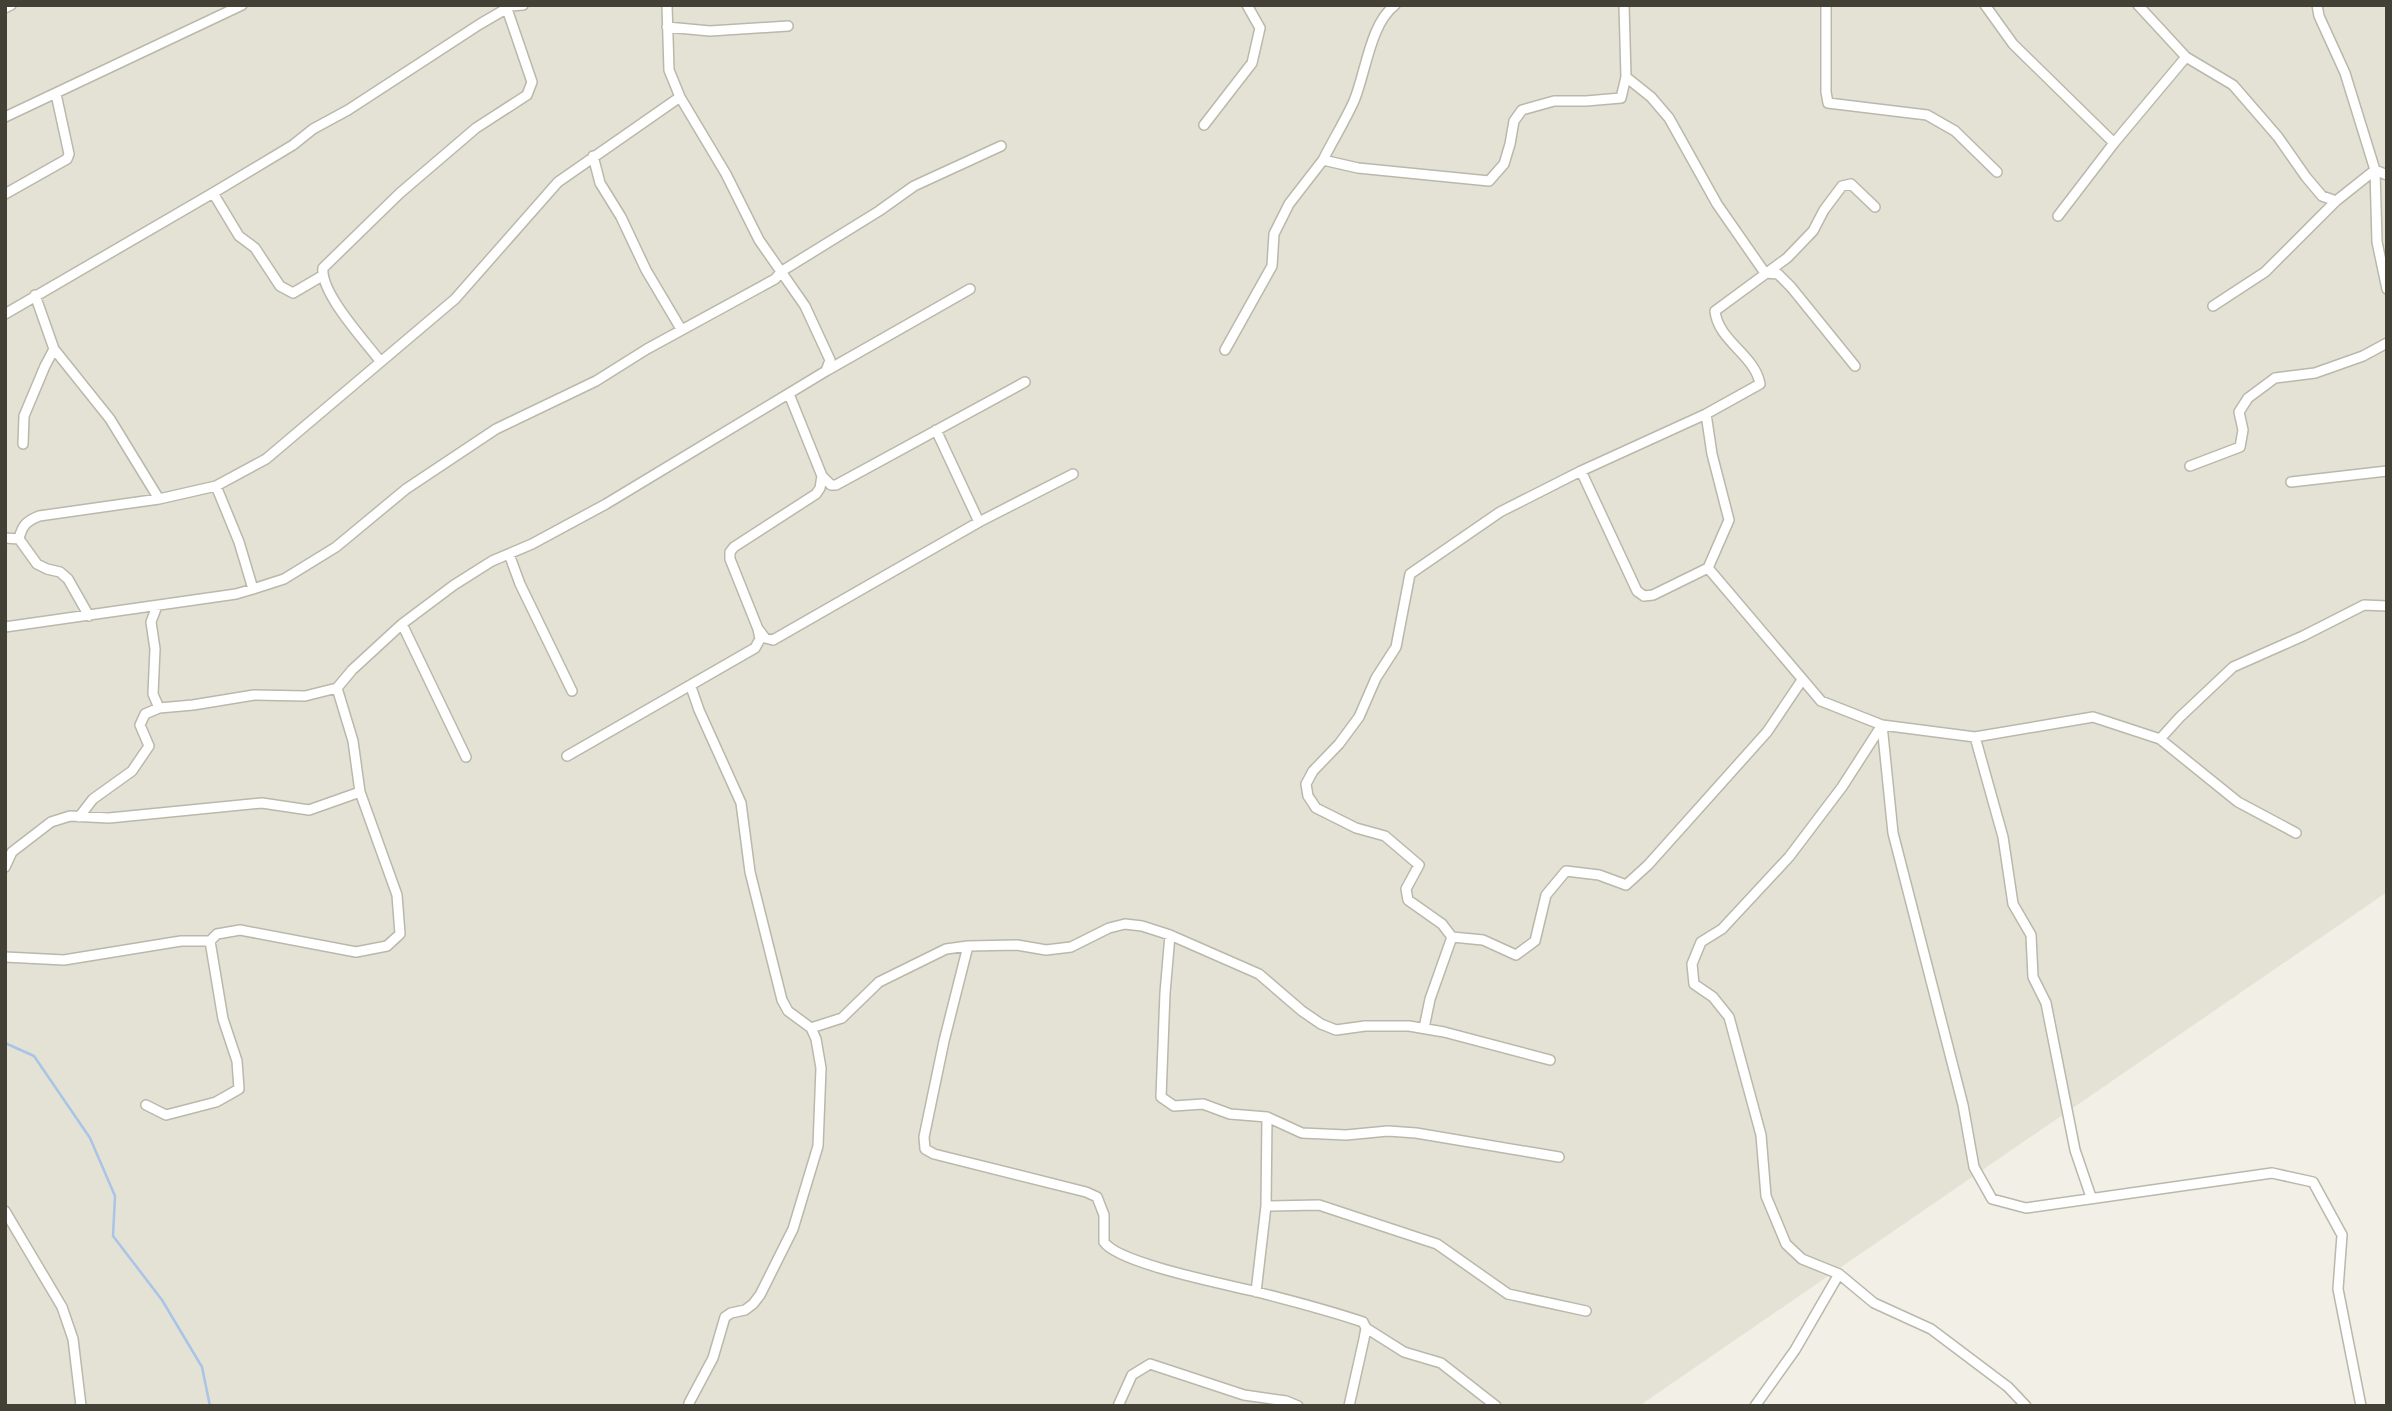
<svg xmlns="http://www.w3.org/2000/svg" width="2392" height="1411" font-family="Poppins,sans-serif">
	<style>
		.residential { fill: #e4e2d5 }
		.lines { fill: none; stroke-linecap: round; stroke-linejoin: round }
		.stream { stroke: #a9c4e7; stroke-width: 2.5 }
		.minor-casing { stroke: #bbb8aa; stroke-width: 12 }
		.minor { stroke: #fff; stroke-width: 9 }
	</style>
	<rect width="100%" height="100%" fill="#f1efe6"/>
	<path class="residential" d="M 5,5 L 2387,5 L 2387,892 L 1639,1406 L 5,1406 Z"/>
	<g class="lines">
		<path class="stream" d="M 5,1043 L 34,1056 L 90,1138 L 115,1196 L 113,1236 L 162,1300 L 202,1367 L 210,1406"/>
		<defs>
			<path id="minor" d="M 1395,5 C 1370,24 1366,72 1354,101 C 1345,121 1333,140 1323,160 L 1358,168 L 1489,181 L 1504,164 L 1510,144 L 1514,121 L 1522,110 L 1554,101 L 1586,101 L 1621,98 L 1626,77
				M 1624,5 L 1626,77 L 1651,97 L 1669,118 L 1717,204 L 1765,273 L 1778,274 L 1791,287 L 1855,366
				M 1826,5 L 1826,92 L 1828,103 L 1927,115 L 1955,131 L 1997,172
				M 1985,5 L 2013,44 L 2114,143
				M 2317,5 L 2319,16 L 2345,73 L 2375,170 L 2377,242 L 2387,289
				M 5,8 L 11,5
				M 667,27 L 710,31 L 788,26
				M 2186,57 L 2233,85 L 2278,137 L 2306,177 L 2322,196 L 2336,201 L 2375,170 L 2387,175
				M 5,117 L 242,5
				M 1204,125 L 1252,63 L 1260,28 L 1247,5
				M 593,156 L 600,183 L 621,217 L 646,270 L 681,329
				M 213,193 L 239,236 L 255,248 L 280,286 L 293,293 L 322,276
				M 5,194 L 67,159 L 69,154 L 56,94
				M 1875,207 L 1851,184 L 1842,186 L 1824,210 L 1813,231 L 1787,258 L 1715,311 C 1718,341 1755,355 1760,384 L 1706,414 L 1712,454 L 1729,520 L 1708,568 L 1821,701 L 1882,725 L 1975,737 L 2093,717 L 2160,739 L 2180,717 L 2233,667 L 2303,636 L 2364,605 L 2387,606
				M 2058,216 L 2114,143 L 2186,57 L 2138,5
				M 35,295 L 54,349 L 110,419 L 159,499
				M 2213,306 L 2265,272 L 2336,201
				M 5,314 L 213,193 L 293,145 L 313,129 L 348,110 L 480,24 L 511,6 L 523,5
				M 1225,350 L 1272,266 L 1274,234 L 1289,204 L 1323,160
				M 380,361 C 365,341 320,293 323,268 L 400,193 L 476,128 L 527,95 L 532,82 L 507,9
				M 826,371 L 970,289
				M 789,394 L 822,476 L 831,485 L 836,485 L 1025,382
				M 936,430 L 979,522
				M 23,444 L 24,416 L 45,366 L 54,349
				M 2190,466 L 2240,447 L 2243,430 L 2239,412 L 2248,398 L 2275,378 L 2315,373 L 2363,356 L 2387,343
				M 1581,471 L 1637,591 L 1644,596 L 1653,595 L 1708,568
				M 2291,482 L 2387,471
				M 5,538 L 19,539
				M 509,554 L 520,584 L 572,691
				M 253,589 L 284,579 L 336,547 L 406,489 L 496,429 L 596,381 L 647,349 L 775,279 L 782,271 L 879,211 L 914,186 L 1001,146
				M 157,606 L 151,622 L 155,649 L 153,694 L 159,708
				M 89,616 L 68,579 L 60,572 L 47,569 L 37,564 L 19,539 C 22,525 27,521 39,516 L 159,499 L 216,486 L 266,459 L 455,299 L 558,182 L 680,97
				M 402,624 L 466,757
				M 5,627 L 236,594 L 253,589 L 239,542 L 216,486
				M 759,630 L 765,638 L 773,640 L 979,522 L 1073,474
				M 1975,737 L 2003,837 L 2013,904 L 2031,935 L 2033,977 L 2046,1003 L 2075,1150 L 2091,1197
				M 2160,739 L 2238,802 L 2296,833
				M 567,756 L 755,648 L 760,639 L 758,629 L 730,559 L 730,552 L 734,547 L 816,494 L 820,488 L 822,476
				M 79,817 L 93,799 L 132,771 L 149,746 L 140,725 L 145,714 L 159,708 L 193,705 L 254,695 L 305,696 L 337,688 L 352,670 L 402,624 L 454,585 L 492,561 L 532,544 L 606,504 L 826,371 L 830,360 L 805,306 L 759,240 L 726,174 L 680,97 L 669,70 L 667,5
				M 5,867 L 12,852 L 51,822 L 70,816 L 109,818 L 262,803 L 309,810 L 360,792 L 353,741 L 337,688
				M 1170,935 L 1165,993 L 1161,1097 L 1174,1106 L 1203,1104 L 1230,1114 L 1267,1117 L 1302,1133 L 1346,1135 L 1388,1131 L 1416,1133 L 1559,1157
				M 1452,937 L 1483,940 L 1516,955 L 1535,941 L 1546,895 L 1566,871 L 1599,875 L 1626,885 L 1648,865 L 1767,732 L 1802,680
				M 968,946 L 944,1041 L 924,1137 L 925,1149 L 934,1154 L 1086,1192 L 1097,1197 L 1104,1215 L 1104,1242 C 1118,1263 1224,1284 1253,1291 C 1289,1300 1327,1310 1363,1322 L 1366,1328 L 1364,1339 L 1349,1406
				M 5,957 L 64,960 L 181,941 L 210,941
				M 811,1028 L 842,1018 L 879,982 L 946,949 L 968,946 L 1017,945 L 1046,950 L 1071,947 L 1109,928 L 1125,924 L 1142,926 L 1170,935 L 1259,974 L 1302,1011 L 1321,1024 L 1336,1030 L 1365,1026 L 1409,1026 L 1444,1032 L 1550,1060
				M 1424,1028 L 1430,999 L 1452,937 L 1442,924 L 1408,900 L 1406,889 L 1419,865 L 1385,836 L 1356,828 L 1316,808 L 1308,796 L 1306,784 L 1313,771 L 1339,744 L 1359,717 L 1376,678 L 1396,647 L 1410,574 L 1500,512 L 1581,471 L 1706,414
				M 146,1105 L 166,1115 L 216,1102 L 239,1089 L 237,1061 L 223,1019 L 210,941 L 217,934 L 240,930 L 356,952 L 387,946 L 400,934 L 397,895 L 360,792
				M 1266,1206 L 1319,1205 L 1437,1244 L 1508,1294 L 1586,1311
				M 5,1211 L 62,1307 L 73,1339 L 81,1406
				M 1256,1292 L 1266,1206 L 1267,1117
				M 1366,1328 L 1404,1352 L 1441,1363 L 1496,1406
				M 689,1403 L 713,1358 L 725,1317 L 731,1313 L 745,1310 L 753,1304 L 760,1295 L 793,1229 L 818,1146 L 821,1068 L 816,1039 L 811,1028 L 788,1011 L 782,1000 L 750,872 L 741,803 L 699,710 L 691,687
				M 1118,1406 L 1132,1375 L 1150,1364 L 1244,1395 L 1286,1401 L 1298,1406
				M 1755,1406 L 1795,1350 L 1839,1274
				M 2026,1406 L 2008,1387 L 1931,1329 L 1874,1303 L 1839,1274 L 1802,1259 L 1786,1244 L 1766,1196 L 1761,1135 L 1729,1017 L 1713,997 L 1694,984 L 1692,964 L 1701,942 L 1722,929 L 1789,857 L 1842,787 L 1882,725 L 1893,833 L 1963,1105 L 1974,1167 L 1992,1199 L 2026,1208 L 2272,1173 L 2313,1182 L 2342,1235 L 2338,1289 L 2361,1406"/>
		</defs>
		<use href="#minor" class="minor-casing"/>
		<use href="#minor" class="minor"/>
	</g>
	<rect width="2392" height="1411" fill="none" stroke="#434036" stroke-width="14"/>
</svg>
